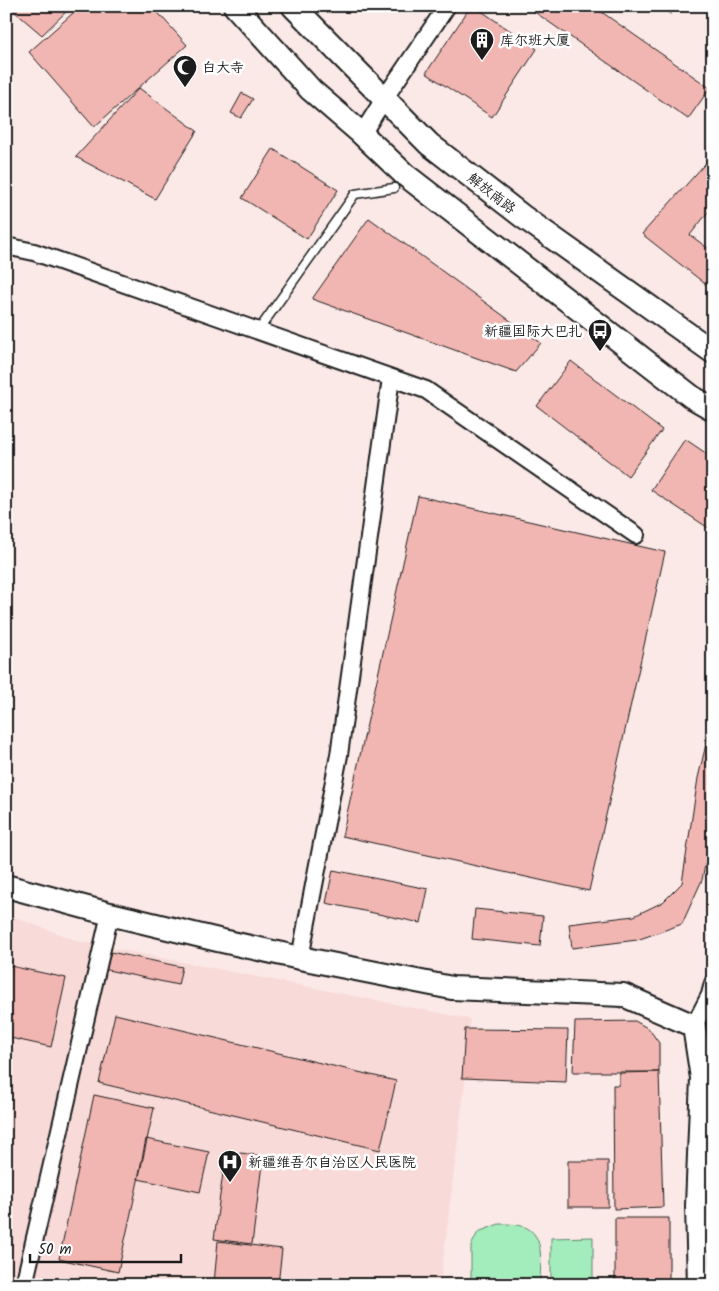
<svg xmlns="http://www.w3.org/2000/svg" width="719" height="1291" font-family="Kalam,'LXGW WenKai TC',sans-serif">
	<style>
		.built { fill: #f8dad8 }
		.green { fill: #a3ecbb; stroke: #60846c }
		.building { fill: #f2b6b2; stroke: #1c1c1c }
		.lines { fill: none; stroke-linecap: round; stroke-linejoin: round }
		.lane-casing { stroke: #1c1c1c; stroke-width: 11 }
		.street-casing { stroke: #1c1c1c; stroke-width: 20 }
		.secondary-casing { stroke: #1c1c1c; stroke-width: 26 }
		.lane { stroke: #fff; stroke-width: 8 }
		.street { stroke: #fff; stroke-width: 16 }
		.secondary { stroke: #fff; stroke-width: 22 }
		.labels { text-anchor: middle; stroke-width: 5; stroke-linejoin: round; paint-order: stroke }
		.poi-label { font-size: 14px; fill: #1c1c1c; stroke: #fff; text-anchor: start }
		.street-label { font-size: 14px; fill: #1c1c1c; stroke: #fff }
	</style>
	<rect width="100%" height="100%" fill="#fbe9e8"/>
	<filter id="ink" filterUnits="userSpaceOnUse"><feTurbulence type="fractalNoise" baseFrequency=".02" numOctaves="2"/><feDisplacementMap in="SourceGraphic" scale="10" xChannelSelector="R" yChannelSelector="G"/><feConvolveMatrix kernelMatrix="1 2 1 2 8 2 1 2 1" color-interpolation-filters="sRGB"/></filter>
	<g filter="url(#ink)">
		<path class="built" d="M 6,914 L 81,942 L 470,1019 L 465,1082 L 440,1285 L 6,1285 Z"/>
		<path class="green" d="M 499,1224 C 505,1224 512,1224 518,1225 C 547,1230 540,1263 540,1285 L 471,1285 L 471,1246 L 478,1232 Z
			M 593,1237 L 593,1285 L 551,1285 L 551,1238 Z"/>
		<path class="building" d="M 8,6 L 72,6 L 42,35 Z
			M 81,6 L 152,6 L 187,45 L 94,127 L 29,52 Z
			M 471,6 L 474,6 L 537,49 L 492,117 L 426,73 Z
			M 526,6 L 593,6 L 710,88 L 688,119 Z
			M 654,6 L 675,6 L 671,14 Z
			M 139,88 L 197,131 L 155,199 L 76,157 Z
			M 242,93 L 253,99 L 241,118 L 231,113 Z
			M 273,149 L 338,190 L 307,239 L 242,198 Z
			M 713,155 L 713,206 L 690,235 L 713,252 L 713,290 L 642,234 Z
			M 369,218 L 541,343 L 516,372 L 312,299 Z
			M 571,361 L 662,430 L 628,476 L 537,406 Z
			M 685,439 L 713,458 L 713,531 L 651,490 Z
			M 418,496 L 665,552 L 589,891 L 342,836 Z
			M 713,715 L 713,825 L 702,880 L 682,924 L 637,940 L 572,948 L 569,924 L 634,916 L 663,902 L 682,883 L 698,778 Z
			M 333,870 L 428,889 L 421,923 L 326,903 Z
			M 475,909 L 543,916 L 540,946 L 472,939 Z
			M 106,951 L 182,967 L 178,985 L 103,969 Z
			M 6,965 L 66,978 L 51,1047 L 6,1037 Z
			M 115,1014 L 396,1081 L 380,1150 L 99,1083 Z
			M 635,1021 L 649,1029 L 659,1043 L 659,1072 L 573,1072 L 575,1022 Z
			M 465,1029 L 568,1030 L 566,1082 L 462,1078 Z
			M 659,1072 L 663,1207 L 614,1209 L 613,1085 L 619,1085 L 619,1073 Z
			M 94,1095 L 154,1108 L 118,1272 L 59,1259 Z
			M 146,1139 L 209,1152 L 200,1192 L 138,1179 Z
			M 226,1151 L 263,1156 L 252,1244 L 214,1239 Z
			M 568,1161 L 608,1161 L 608,1207 L 568,1207 Z
			M 615,1218 L 669,1218 L 669,1285 L 615,1285 Z
			M 218,1241 L 282,1249 L 278,1285 L 230,1285 L 214,1283 Z"/>
		<g class="lines">
			<defs>
				<path id="lane" d="M 258,331 L 355,194 L 394,188"/>
				<path id="street" d="M 362,134 L 384,99 L 447,6
					M 6,246 L 34,252 L 426,390 L 636,535
					M 300,958 L 339,755 L 391,378
					M 694,1026 L 710,995 L 713,983
					M 24,1285 L 110,914"/>
				<path id="secondary" d="M 235,6 L 311,90 L 362,134 L 404,174 L 692,397 L 713,409
					M 293,6 L 429,144 L 522,216 L 713,352
					M 6,886 L 110,914 L 218,940 L 300,958 L 452,988 L 623,995 L 694,1026 L 702,1078 L 697,1206 L 699,1285"/>
			</defs>
			<use href="#lane" class="lane-casing"/>
			<use href="#street" class="street-casing"/>
			<use href="#secondary" class="secondary-casing"/>
			<use href="#lane" class="lane"/>
			<use href="#street" class="street"/>
			<use href="#secondary" class="secondary"/>
		</g>
	</g>
	<defs>
		<symbol id="building-pin" viewBox="-11 -11 22 30"><path d="M0 17L-7.5 6A9.5 9.5 0 1 1 7.5 6Z" fill="#1c1c1c" stroke="#fff"/><path d="M-4-6H4V6H1V3H-1V6H-4ZM-2.5-4.3h1.7v1.8h-1.7ZM.8-4.3h1.7v1.8H.8ZM-2.5-1h1.7V.8h-1.7ZM.8-1h1.7V.8H.8Z" fill="#fff"/></symbol>
		<symbol id="mosque-pin" viewBox="-11 -11 22 30"><path d="M0 17L-7.5 6A9.5 9.5 0 1 1 7.5 6Z" fill="#1c1c1c" stroke="#fff"/><path d="M3.5-4.9A6 6 0 1 0 3.5 4.9A5 5 0 1 1 3.5-4.9Z" fill="#fff"/></symbol>
		<symbol id="bus-pin" viewBox="-11 -11 22 30"><path d="M0 17L-7.5 6A9.5 9.5 0 1 1 7.5 6Z" fill="#1c1c1c" stroke="#fff"/><path d="M-5-6H5V4H4V6H2V4H-2V6H-4V4H-5ZM-3.5-4V0h7V-4ZM-3.5 1.2v1.5H-2V1.2ZM2 1.2v1.5H3.5V1.2Z" fill="#fff"/></symbol>
		<symbol id="hospital-pin" viewBox="-11 -11 22 30"><path d="M0 17L-7.5 6A9.5 9.5 0 1 1 7.5 6Z" fill="#1c1c1c" stroke="#fff"/><path d="M-5-5h3v3.5h4V-5h3V5h-3V1.5h-4V5h-3Z" fill="#fff"/></symbol>
	</defs>
	<g fill-rule="evenodd">
		<use href="#building-pin" x="468" y="26" width="28" height="38"/>
		<use href="#mosque-pin" x="171" y="53" width="28" height="38"/>
		<use href="#bus-pin" x="586" y="317" width="28" height="38"/>
		<use href="#hospital-pin" x="216" y="1148" width="28" height="38"/>
	</g>
	<g class="labels">
		<g class="poi-label">
			<text x="500" y="45">库尔班大厦</text>
			<text x="202" y="72">白大寺</text>
			<text x="582" y="336" text-anchor="end">新疆国际大巴扎</text>
			<text x="248" y="1167">新疆维吾尔自治区人民医院</text>
		</g>
		<g class="street-label">
			<text transform="translate(492 193) rotate(38)" y="5">解放南路</text>
		</g>
	</g>
	<rect width="719" height="1291" fill="none" stroke="#fff" stroke-width="25"/>
	<rect x="12" y="12" width="694" height="1266" fill="none" stroke="#1c1c1c" stroke-width="2" filter="url(#ink)"/>
	<path d="M30 1254v8h151v-8" fill="none" stroke="#1c1c1c" stroke-width="2.5"/>
	<text x="38" y="1254" font-size="15" fill="#1c1c1c" stroke="#ffffff" stroke-width="4" paint-order="stroke">50 m</text>
</svg>
